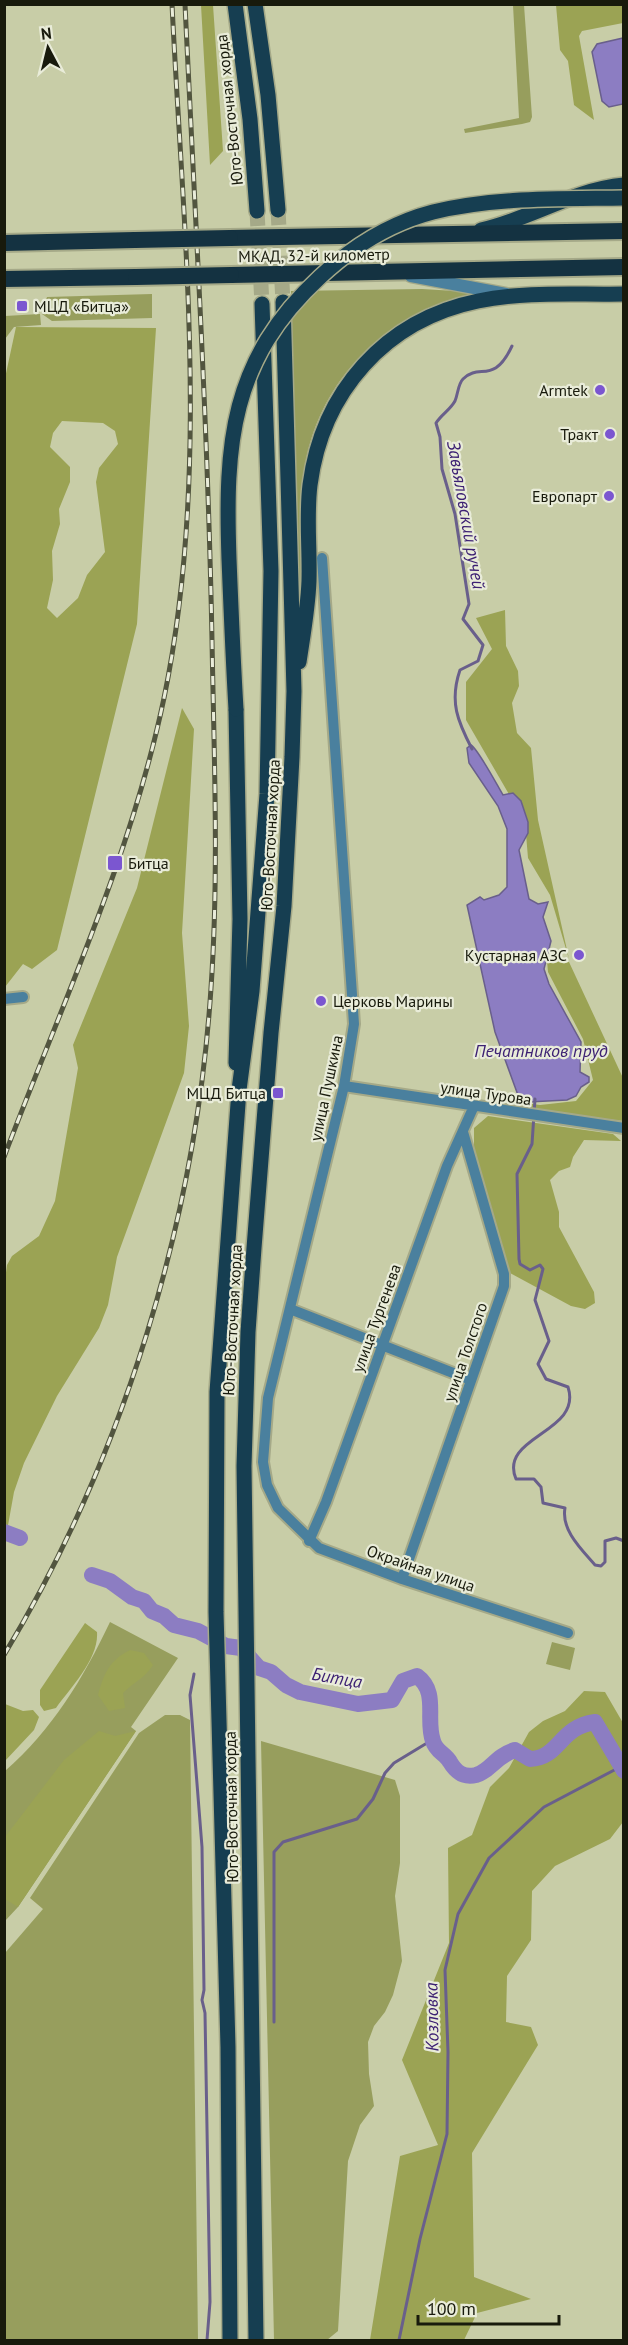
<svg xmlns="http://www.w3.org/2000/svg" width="628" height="2345" font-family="'PT Sans',sans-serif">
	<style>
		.green { fill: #979e5d }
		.forest { fill: #9ba354; fill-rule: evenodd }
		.water { fill: #8c7dc2; stroke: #695f8b; stroke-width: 1.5 }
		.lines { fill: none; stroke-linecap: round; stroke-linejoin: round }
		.stream { stroke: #695f8b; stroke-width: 3 }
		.river { stroke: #8c7dc2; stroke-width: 16 }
		.primary-tunnel { stroke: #a5a988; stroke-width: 15; stroke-dasharray: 15 8; stroke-linecap: butt }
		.minor-casing { stroke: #a5a988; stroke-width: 14 }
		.tertiary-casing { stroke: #a5a988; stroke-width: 15 }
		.primary-casing { stroke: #a5a988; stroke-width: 18 }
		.trunk-casing { stroke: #a5a988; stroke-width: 20 }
		.minor { stroke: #4a809e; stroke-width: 10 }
		.tertiary { stroke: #4a809e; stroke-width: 12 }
		.primary { stroke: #163e51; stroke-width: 15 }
		.trunk { stroke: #143241; stroke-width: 16 }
		.rail-casing { stroke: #52553f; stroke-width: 5 }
		.rail { stroke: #e9ecd9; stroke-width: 3; stroke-dasharray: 9; stroke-linecap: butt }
		.primary-bridge-casing { stroke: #a5a988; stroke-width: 18; stroke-linecap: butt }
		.trunk-bridge-casing { stroke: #a5a988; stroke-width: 20; stroke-linecap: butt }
		.primary-bridge { stroke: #163e51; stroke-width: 15 }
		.trunk-bridge { stroke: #143241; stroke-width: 16 }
		.poi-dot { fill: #7b56d0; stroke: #e9ecd9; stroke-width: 2 }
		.labels { text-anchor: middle; stroke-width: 4.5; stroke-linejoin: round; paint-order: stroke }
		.street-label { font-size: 16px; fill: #181a0c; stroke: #e9ecd9 }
		.poi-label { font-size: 16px; fill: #181a0c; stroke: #e9ecd9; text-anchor: end }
		.water-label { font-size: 18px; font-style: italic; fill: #3d2173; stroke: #e9ecd9 }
	</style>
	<rect width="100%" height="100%" fill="#c8cda7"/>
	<path class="green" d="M 513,5 L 524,5 L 532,117 L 530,122 L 522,124 L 465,133 L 464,129 L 519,118 Z
		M 422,289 L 472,292 L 472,294 C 387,314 320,378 305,466 C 299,507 302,551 301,593 L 301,598 L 298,599 L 291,291 Z
		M 152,294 L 152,318 L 52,321 L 42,314 L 47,297 Z
		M 40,314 L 41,325 L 14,327 L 5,339 L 5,316 Z
		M 110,1622 L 178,1658 L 131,1727 L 136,1731 L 18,1907 L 5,1921 L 5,1771 C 52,1730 83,1679 110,1622 Z
		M 552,1642 L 575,1648 L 570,1670 L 546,1664 Z
		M 165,1715 L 180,1715 L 190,1720 L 198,2340 L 5,2340 L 5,1953 L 43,1909 L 30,1898 L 139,1733 Z
		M 261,1741 L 395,1780 L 400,1796 L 400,1863 L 395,1896 L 402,1961 L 393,1995 L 385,2012 L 374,2026 L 368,2042 L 369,2074 L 374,2106 L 360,2125 L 348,2161 L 338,2331 L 327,2340 L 274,2340 Z"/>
	<path class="forest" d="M 201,5 L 213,5 L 223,151 L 210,165 Z
		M 556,5 L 623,5 L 623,23 L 582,31 L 579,36 L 594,120 L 574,105 L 568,61 L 560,50 Z
		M 16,327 L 156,328 L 137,624 L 57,950 L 32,969 L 23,964 L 5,987 L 5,378 ZM 62,421 L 103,423 L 115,431 L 118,444 L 99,468 L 96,482 L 105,552 L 87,575 L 78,598 L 57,618 L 47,608 L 53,580 L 52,551 L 60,524 L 59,509 L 70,482 L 70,467 L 50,447 L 53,433 Z
		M 505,610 L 506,646 L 518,671 L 519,686 L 512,703 L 517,733 L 531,748 L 538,820 L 569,959 L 550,895 L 528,858 L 525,822 L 466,720 L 466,682 L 492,649 L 476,618 Z
		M 182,708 L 194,729 L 182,933 L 189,1026 L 184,1073 L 117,1257 L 108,1305 L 99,1328 L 57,1396 L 24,1463 L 14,1492 L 5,1542 L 4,1287 L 7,1265 L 12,1256 L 39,1236 L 55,1201 L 78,1068 L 73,1045 L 137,888 Z
		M 547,961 L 569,962 L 623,1078 L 623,1121 L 521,1109 L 518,1102 L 540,1105 L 576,1101 L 593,1080 L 583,1039 L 548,972 Z
		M 488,1116 L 613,1134 L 621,1141 L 584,1140 L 573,1157 L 570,1167 L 559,1171 L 550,1180 L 559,1212 L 559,1227 L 594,1292 L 595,1303 L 585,1309 L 571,1306 L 510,1273 L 474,1151 L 474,1128 Z
		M 85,1623 L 97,1632 C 99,1659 71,1687 56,1708 L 44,1711 L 40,1705 L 40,1690 Z
		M 130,1650 L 144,1653 L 153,1665 C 145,1678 134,1682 123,1693 L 125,1708 L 109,1711 L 98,1695 C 104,1673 110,1660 130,1650 Z
		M 584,1691 L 605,1692 L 623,1723 L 623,1822 L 610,1839 L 555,1866 L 532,1891 L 531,1940 L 507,1976 L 506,2022 L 531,2027 L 538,2045 L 472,2153 L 474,2277 L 531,2299 L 477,2313 L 464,2340 L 370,2340 L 400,2156 L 438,2145 L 402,2060 L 449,1943 L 448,1848 L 472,1835 L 490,1787 L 509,1768 L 529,1732 L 543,1721 L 565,1711 Z
		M 5,1704 L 23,1711 L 33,1710 L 39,1717 L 34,1730 L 5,1761 Z
		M 99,1731 L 115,1736 L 136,1731 L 18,1907 L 5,1899 L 5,1837 L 64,1760 Z"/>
	<path class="water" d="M 623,38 L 623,104 L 609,107 L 602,101 L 592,52 L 597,44 Z
		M 471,745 C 478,749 497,785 503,795 L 513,793 L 521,801 L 528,822 L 528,833 L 519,850 L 529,899 L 538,904 L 548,902 L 543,917 L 551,941 L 544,969 L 549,984 L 581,1042 L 580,1072 L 589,1077 L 589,1082 L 581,1087 L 576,1096 L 567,1100 L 528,1102 L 519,1098 L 495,1032 L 467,905 L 480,897 L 484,900 L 499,895 L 507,887 L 507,829 L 498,806 L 469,763 L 467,748 Z"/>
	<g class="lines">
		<path class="stream" d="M 472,749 C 458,722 449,702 460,670 L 478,661 L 483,645 L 463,619 L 469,604 L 455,514 L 442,469 L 440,437 L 436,423 C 442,414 450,410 455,401 C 458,394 458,384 463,379 C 480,362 493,386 512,346
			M 535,1099 L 532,1144 L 517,1174 L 519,1259 L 520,1264 L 530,1270 L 540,1265 L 543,1269 L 535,1300 L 549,1341 L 538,1364 L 546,1379 L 568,1387 C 583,1433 498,1436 516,1479 L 534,1479 L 541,1487 L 543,1503 L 565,1508 C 561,1530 581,1549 595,1565 L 601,1566 L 605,1562 L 605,1541 L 616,1538 L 624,1541
			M 194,1674 L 190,1695 L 202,1847 L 204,1990 L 202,2000 L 205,2013 L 210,2302 L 207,2340
			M 274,2022 L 274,1852 L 283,1842 L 357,1819 L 373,1799 L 385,1773 L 394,1763 L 432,1740
			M 399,2340 L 420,2239 L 447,2134 L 448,2052 L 445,1970 L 458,1914 L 489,1858 L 544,1807 L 620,1767"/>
		<path class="river" d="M 4,1532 L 20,1538
			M 92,1575 L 110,1581 L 132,1597 L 144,1601 L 152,1611 L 164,1616 L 174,1625 L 198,1631 L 226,1646 L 241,1648 L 259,1668 L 271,1672 L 286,1685 L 300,1692 L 358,1704 L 392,1700 L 403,1681 L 417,1676 C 439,1692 425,1719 433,1741 C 436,1752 445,1753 450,1762 C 456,1772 463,1778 476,1775 C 491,1771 495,1756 515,1750 L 530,1759 C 560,1758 559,1727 595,1722 L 624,1771"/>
		<path class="primary-tunnel" d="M 278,210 L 283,302
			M 257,211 L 262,304"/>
		<defs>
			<path id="minor" d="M 322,558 L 354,1024 L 344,1086 L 268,1398 L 263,1462 L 267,1485 L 278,1508 L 319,1548 L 402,1579 L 568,1633
				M 4,999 L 23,997
				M 344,1086 L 624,1128
				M 290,1309 L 471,1380
				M 309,1541 L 326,1502 L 447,1166 L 474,1106
				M 402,1579 L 504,1286 L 504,1274 L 463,1132"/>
			<path id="tertiary" d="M 411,276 L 506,294"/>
			<path id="primary" d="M 235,4 L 250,119 L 257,211
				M 255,4 L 268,95 L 278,210
				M 481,230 C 531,219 572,190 624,185
				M 299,662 C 303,635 308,608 309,581 C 310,549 306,517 310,485 C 322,392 385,320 478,301 C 525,291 576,295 624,294
				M 236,709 L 240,919 L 236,1063
				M 230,2340 L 228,2047 L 216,1612 L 217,1392 L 239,1090 L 252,991 L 267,794 L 271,571 L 262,304
				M 256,2340 L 244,1466 L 248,1332 L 254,1248 L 271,1033 L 284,906 L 292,757 L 294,691 L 283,302"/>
			<path id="trunk" d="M 230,238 L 624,231
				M 4,243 L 135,240
				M 231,275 L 624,267
				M 4,279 L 136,277"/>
		</defs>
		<use href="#minor" class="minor-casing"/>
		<use href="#tertiary" class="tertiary-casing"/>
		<use href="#primary" class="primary-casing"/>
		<use href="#trunk" class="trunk-casing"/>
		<use href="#minor" class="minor"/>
		<use href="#tertiary" class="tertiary"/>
		<use href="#primary" class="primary"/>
		<use href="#trunk" class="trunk"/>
		<defs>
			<path id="rail" d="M 4,1157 C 61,1006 131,857 164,698 C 211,471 183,233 172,4
				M 4,1655 C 124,1456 196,1219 211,988 C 219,872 214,756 212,640 C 208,428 195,216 185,4"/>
		</defs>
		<use href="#rail" class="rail-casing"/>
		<use href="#rail" class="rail"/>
		<defs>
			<path id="primary-bridge" d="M 236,709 C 233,659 231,609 229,559 C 225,444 230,360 320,277 C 352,247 391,223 433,212 C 495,197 560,199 624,198"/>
			<path id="trunk-bridge" d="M 135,240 L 230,238
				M 136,277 L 231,275"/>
		</defs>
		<use href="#primary-bridge" class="primary-bridge-casing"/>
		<use href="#trunk-bridge" class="trunk-bridge-casing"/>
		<use href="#primary-bridge" class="primary-bridge"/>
		<use href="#trunk-bridge" class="trunk-bridge"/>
	</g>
	<g class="poi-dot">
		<rect x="16" y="300" width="12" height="12" rx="3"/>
		<circle cx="600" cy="390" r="6"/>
		<circle cx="610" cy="434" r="6"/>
		<circle cx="609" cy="496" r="6"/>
		<rect x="107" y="855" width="16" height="16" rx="3"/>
		<circle cx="579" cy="955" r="6"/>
		<circle cx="321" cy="1001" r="6"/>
		<rect x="272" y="1087" width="12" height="12" rx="3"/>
	</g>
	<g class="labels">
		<g class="street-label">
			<text transform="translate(229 110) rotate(-96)" y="6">Юго-Восточная хорда</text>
			<text transform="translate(314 255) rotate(-1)" y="6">МКАД, 32-й километр</text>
			<text transform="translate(270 835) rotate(-87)" y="6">Юго-Восточная хорда</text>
			<text transform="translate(326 1088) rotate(-78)" y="6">улица Пушкина</text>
			<text transform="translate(486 1093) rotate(8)" y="6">улица Турова</text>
			<text transform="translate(376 1318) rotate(-70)" y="6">улица Тургенева</text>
			<text transform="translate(232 1320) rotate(-87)" y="6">Юго-Восточная хорда</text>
			<text transform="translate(465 1352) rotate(-71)" y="6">улица Толстого</text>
			<text transform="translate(421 1568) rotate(19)" y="6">Окрайная улица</text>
			<text transform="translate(231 1807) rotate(-91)" y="6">Юго-Восточная хорда</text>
		</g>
		<g class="poi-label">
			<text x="34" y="312" text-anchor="start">МЦД «Битца»</text>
			<text x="588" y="396">Armtek</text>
			<text x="598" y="440">Тракт</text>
			<text x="597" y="502">Европарт</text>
			<text x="128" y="869" text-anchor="start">Битца</text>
			<text x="567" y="961">Кустарная АЗС</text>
			<text x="333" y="1007" text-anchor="start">Церковь Марины</text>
			<text x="266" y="1099">МЦД Битца</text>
		</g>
		<g class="water-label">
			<text transform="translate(466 515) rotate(80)" y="6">Завьяловский ручей</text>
			<text x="541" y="1057">Печатников пруд</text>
			<text transform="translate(337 1678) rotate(10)" y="6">Битца</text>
			<text transform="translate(432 2017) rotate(-91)" y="6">Козловка</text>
		</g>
	</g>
	<rect width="628" height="2345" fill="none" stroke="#181a0c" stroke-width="12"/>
	<g transform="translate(48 48) rotate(353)" stroke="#e9ecd9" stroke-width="4.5" paint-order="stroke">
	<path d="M0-4.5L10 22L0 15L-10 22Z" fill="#181a0c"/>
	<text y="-9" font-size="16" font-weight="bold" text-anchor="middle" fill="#181a0c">N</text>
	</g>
	<path d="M418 2315v9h141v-9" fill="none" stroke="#181a0c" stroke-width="3"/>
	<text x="427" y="2315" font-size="18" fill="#181a0c" stroke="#e9ecd9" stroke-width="4.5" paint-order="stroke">100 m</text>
</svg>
